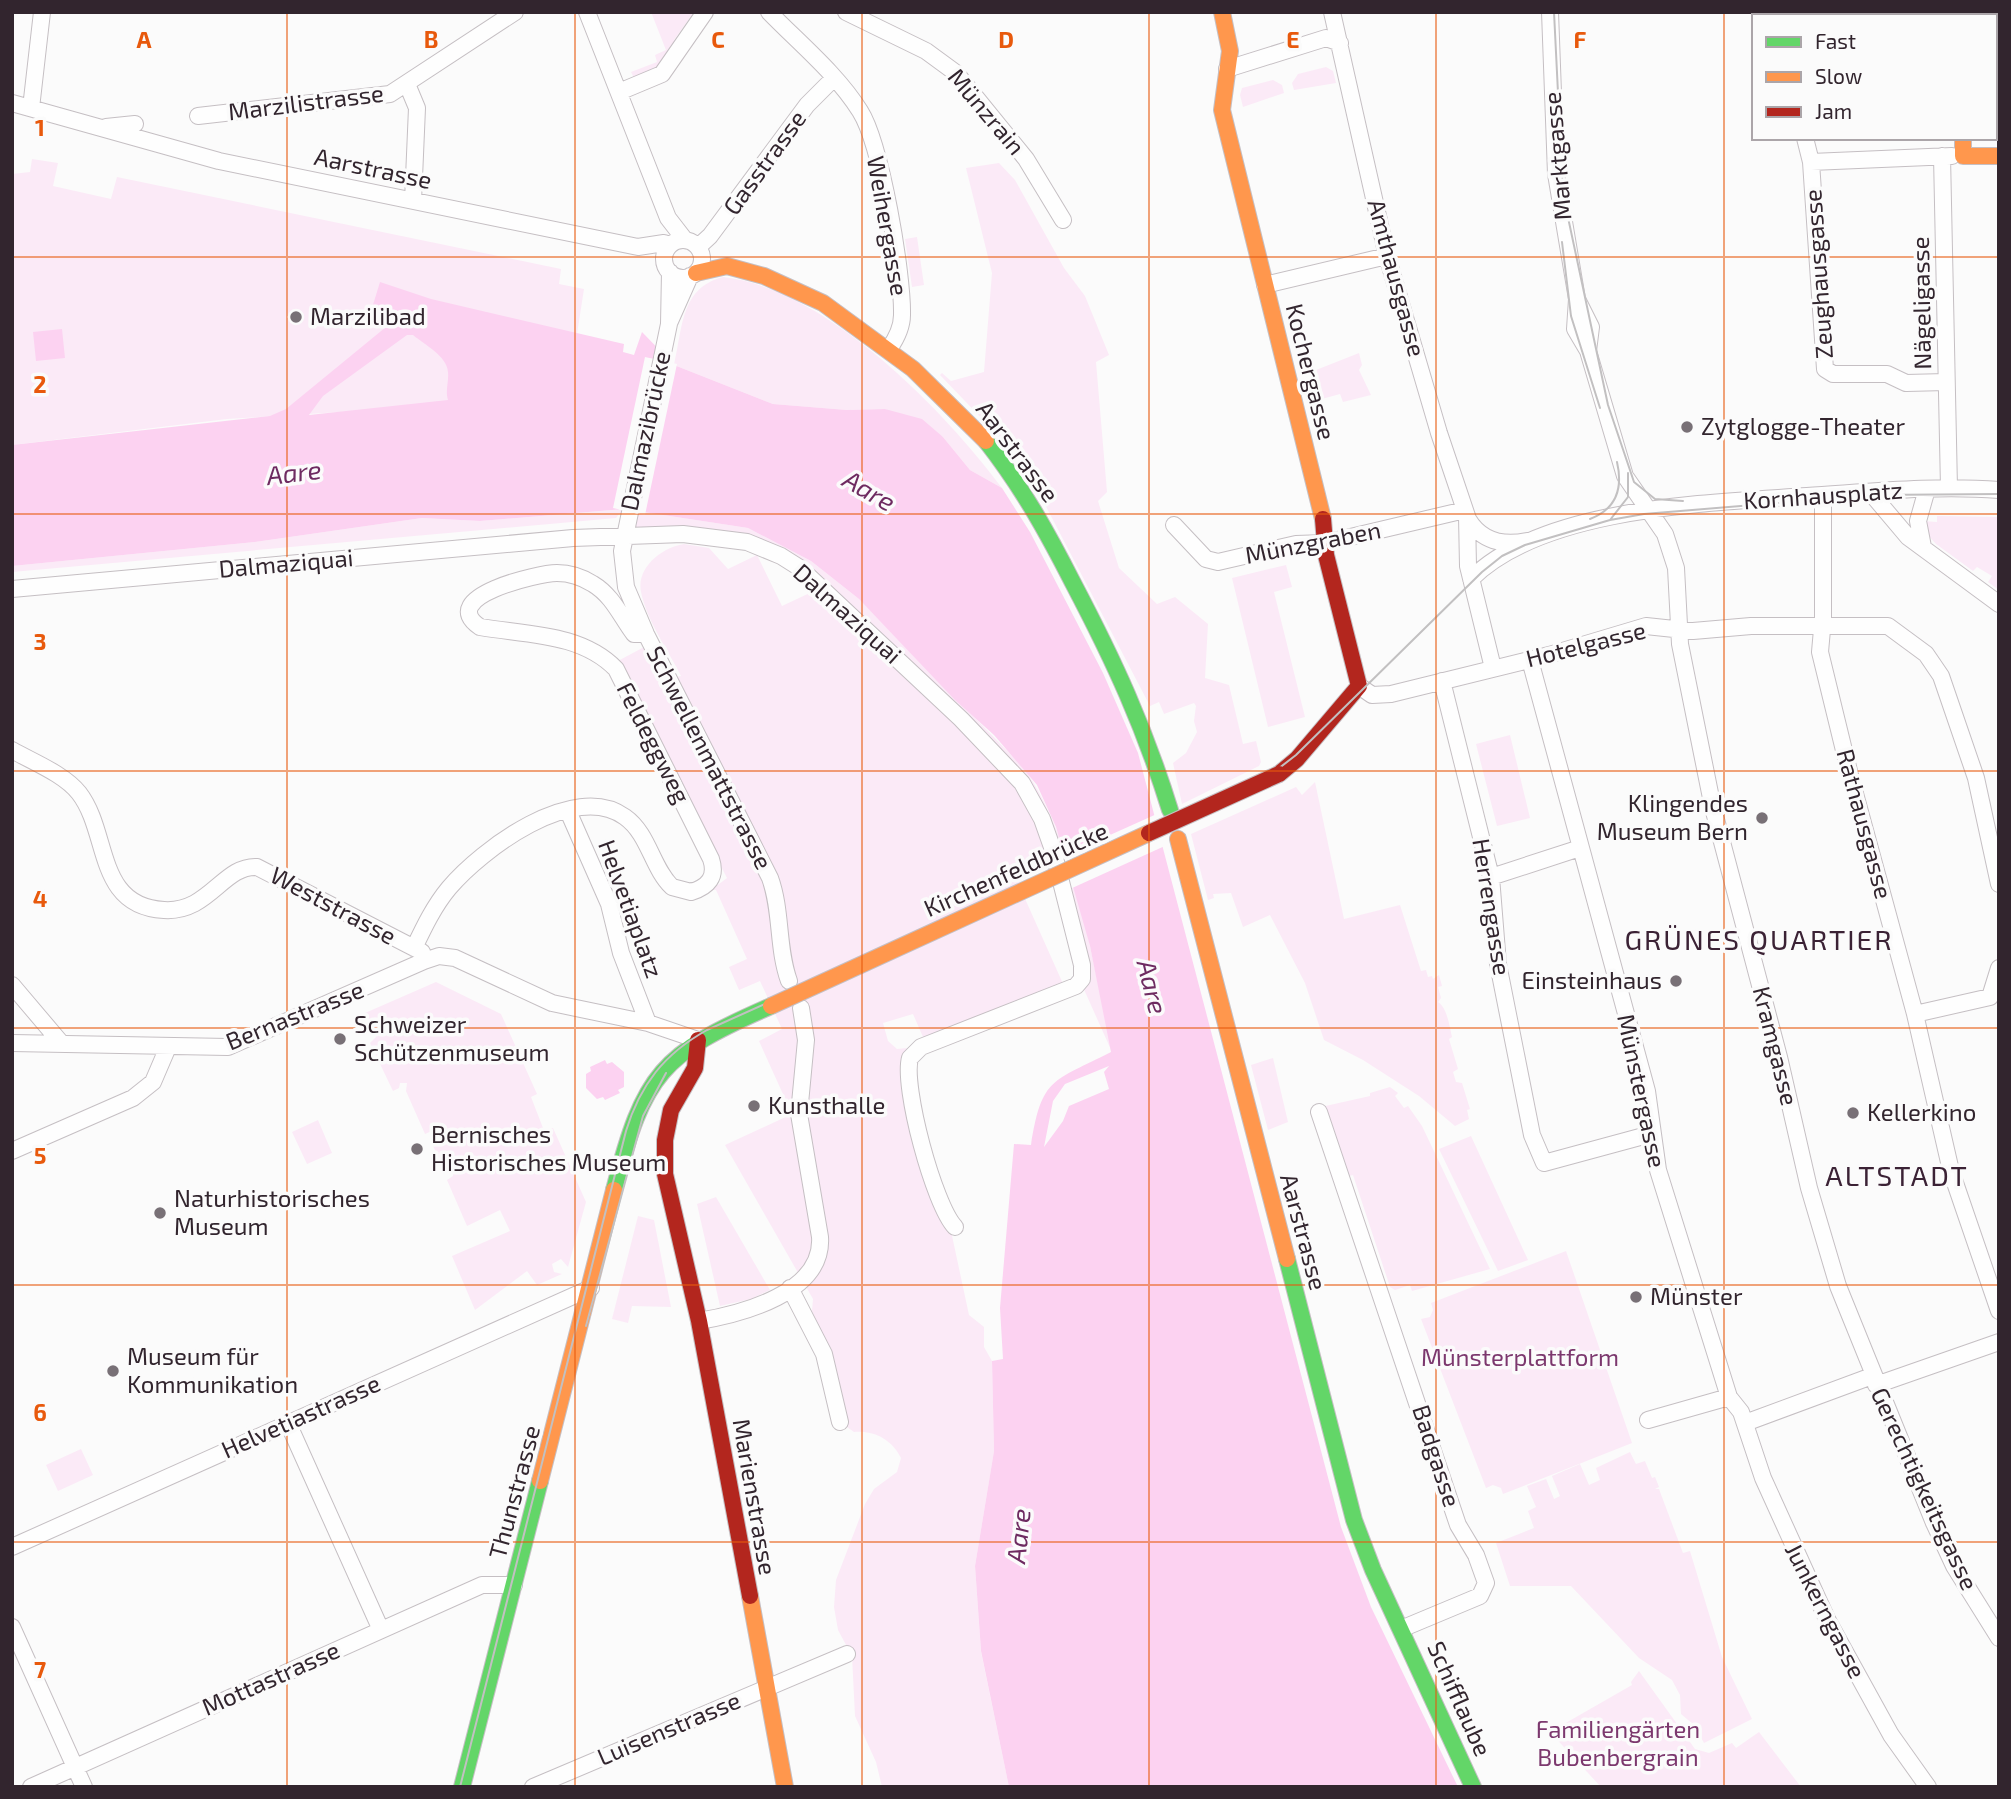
<svg xmlns="http://www.w3.org/2000/svg" width="2011" height="1799" font-family="'Exo 2',sans-serif">
	<style>
		.green { fill: #fbeaf7 }
		.water { fill: #fcd2f1; fill-rule: evenodd }
		.pier { fill: #fbfbfb }
		.lines { fill: none; stroke-linecap: round; stroke-linejoin: round }
		.street-casing { stroke: #c5bfc3; stroke-width: 18 }
		.fast-casing { stroke: #c5bfc3; stroke-width: 18 }
		.slow-casing { stroke: #c5bfc3; stroke-width: 18 }
		.jam-casing { stroke: #c5bfc3; stroke-width: 18 }
		.street { stroke: #fefefe; stroke-width: 16 }
		.fast { stroke: #63d668; stroke-width: 16 }
		.slow { stroke: #ff974d; stroke-width: 16 }
		.jam { stroke: #b3261e; stroke-width: 16 }
		.tram { stroke: #c2c0c1; stroke-width: 2 }
		.slow-bridge-casing { stroke: #c5bfc3; stroke-width: 18; stroke-linecap: butt }
		.jam-bridge-casing { stroke: #c5bfc3; stroke-width: 18; stroke-linecap: butt }
		.slow-bridge { stroke: #ff974d; stroke-width: 16 }
		.jam-bridge { stroke: #b3261e; stroke-width: 16 }
		.grid { fill: none; stroke: #e8590c; stroke-width: 2; stroke-opacity: 0.55 }
		.poi-dot { fill: #787076; stroke: #fbfbfb; stroke-width: 2.5 }
		.labels { text-anchor: middle; stroke-width: 7; stroke-linejoin: round; paint-order: stroke }
		.street-label { font-size: 24px; fill: #32252e; stroke: #fbfbfb }
		.poi-label { font-size: 24px; fill: #32252e; stroke: #fbfbfb; text-anchor: start }
		.park-label { font-size: 24px; fill: #7c386e; stroke: #fbfbfb }
		.water-label { font-size: 26px; font-style: italic; fill: #6e2b61; stroke: #fbfbfb }
		.quarter-label { font-size: 28px; letter-spacing: 2px; fill: #3b2235; stroke: #fbfbfb }
		.grid-label { font-size: 23px; text-anchor: middle; font-weight: bold; fill: #e8590c; stroke: #fbfbfb; stroke-width: 7; stroke-linejoin: round; paint-order: stroke }
	</style>
	<rect width="100%" height="100%" fill="#fbfbfb"/>
	<path class="green" d="M 651,12 L 694,12 L 674,40 L 677,43 L 662,65 L 635,80 L 631,72 L 657,62 L 655,55 L 666,50 Z
		M 1326,67 L 1333,71 L 1336,83 L 1294,90 L 1292,83 L 1298,74 Z
		M 1273,80 L 1282,85 L 1284,93 L 1243,107 L 1240,95 L 1242,88 Z
		M 32,159 L 58,163 L 53,186 L 111,199 L 117,177 L 561,269 L 559,284 L 584,289 L 577,334 L 526,392 L 374,410 L 227,419 L 12,445 L 12,174 L 30,172 Z
		M 999,163 L 1015,180 L 1064,268 L 1085,296 L 1109,355 L 1096,362 L 1107,492 L 1098,501 L 1119,568 L 1157,604 L 1175,597 L 1208,624 L 1205,678 L 1229,685 L 1243,744 L 1256,741 L 1261,762 L 1259,766 L 1182,804 L 1173,763 L 1186,753 L 1197,732 L 1194,721 L 1196,706 L 1194,703 L 1164,714 L 1159,702 L 1150,706 L 1040,495 L 988,425 L 940,375 L 942,373 L 951,381 L 984,372 L 992,273 L 966,168 Z
		M 917,237 L 924,285 L 912,287 L 905,239 Z
		M 723,277 C 825,288 944,410 1002,488 L 970,470 L 943,437 L 885,409 L 847,410 L 773,404 L 674,365 C 683,328 680,288 723,277 Z
		M 1359,353 L 1362,365 L 1359,370 L 1371,395 L 1343,402 L 1340,394 L 1318,400 L 1311,372 Z
		M 624,509 L 748,528 L 811,561 L 859,599 L 1022,766 C 1074,834 1094,968 1112,1052 L 1082,985 L 1085,970 L 1071,886 L 1047,816 L 780,548 C 733,524 687,527 635,531 L 638,516 L 619,514 L 616,518 L 12,572 L 12,566 L 255,542 L 422,518 L 480,521 Z
		M 1937,516 L 1999,517 L 1999,590 L 1988,582 L 1992,576 L 1977,567 L 1973,571 L 1936,544 L 1925,532 L 1923,521 L 1937,522 Z
		M 684,544 L 709,548 L 728,569 L 757,555 L 782,606 L 814,591 L 1010,777 L 1029,807 L 1047,856 L 1043,866 L 1018,883 L 1064,986 L 923,1037 L 913,1014 L 883,1023 L 888,1041 L 897,1049 L 907,1048 C 887,1083 922,1165 933,1203 L 940,1218 L 951,1231 L 969,1315 L 984,1327 L 984,1347 L 992,1361 L 994,1451 L 975,1566 L 981,1652 L 1009,1787 L 882,1787 L 876,1762 L 855,1716 L 852,1656 L 838,1630 L 834,1607 L 836,1580 L 865,1504 L 874,1489 L 897,1472 L 901,1458 C 892,1439 873,1430 854,1432 L 847,1427 L 832,1359 L 812,1311 L 813,1299 L 725,1145 L 792,1114 L 759,1041 L 782,1029 L 760,981 L 739,990 L 729,967 L 747,959 L 716,890 L 711,890 L 727,878 L 616,662 L 646,646 L 676,677 L 681,676 C 668,650 647,621 641,592 C 636,567 663,547 684,544 Z
		M 1286,565 L 1292,587 L 1274,592 L 1305,717 L 1268,727 L 1232,578 Z
		M 1510,735 L 1530,818 L 1497,826 L 1476,744 Z
		M 1315,782 L 1344,919 L 1400,905 L 1421,971 L 1426,970 L 1428,977 L 1432,976 L 1433,979 L 1439,975 L 1442,986 L 1438,987 L 1441,998 L 1438,1002 C 1447,1008 1449,1024 1452,1037 L 1449,1039 L 1458,1069 L 1453,1072 L 1456,1082 L 1462,1083 L 1470,1109 L 1467,1110 L 1469,1119 L 1455,1126 L 1419,1096 L 1363,1060 L 1324,1040 L 1305,983 L 1270,915 L 1243,927 L 1231,893 L 1213,894 L 1214,898 L 1208,900 L 1191,834 L 1296,787 L 1302,795 Z
		M 436,982 L 501,1014 L 537,1094 L 531,1097 L 543,1128 L 553,1128 L 586,1202 L 568,1267 L 561,1259 L 552,1264 L 554,1272 L 562,1274 L 537,1285 L 527,1271 L 475,1310 L 452,1256 L 510,1231 L 500,1210 L 467,1226 L 447,1180 L 453,1176 L 454,1169 L 450,1164 L 442,1165 L 433,1146 L 439,1143 L 434,1130 L 425,1134 L 406,1091 L 407,1083 L 400,1083 L 399,1088 L 393,1091 L 370,1043 L 376,1037 L 365,1013 Z
		M 1273,1058 L 1288,1122 L 1268,1130 L 1251,1065 Z
		M 1390,1087 L 1398,1093 L 1395,1096 L 1404,1108 L 1408,1106 L 1422,1126 L 1490,1269 L 1412,1291 L 1410,1285 L 1395,1290 L 1390,1287 L 1353,1175 L 1346,1177 L 1321,1107 L 1370,1096 L 1370,1093 Z
		M 318,1120 L 332,1153 L 307,1164 L 292,1132 Z
		M 1471,1136 L 1528,1260 L 1498,1271 L 1439,1149 Z
		M 716,1197 L 770,1290 L 751,1299 L 720,1306 L 697,1204 Z
		M 638,1216 L 654,1220 L 671,1307 L 632,1306 L 628,1323 L 612,1319 Z
		M 1566,1251 L 1632,1443 L 1503,1494 L 1501,1488 L 1493,1485 L 1486,1488 L 1421,1319 L 1430,1317 L 1433,1310 L 1431,1303 Z
		M 81,1449 L 93,1475 L 58,1491 L 46,1465 Z
		M 1630,1452 L 1636,1464 L 1645,1461 L 1652,1478 L 1655,1477 L 1659,1487 L 1655,1489 L 1659,1489 L 1683,1553 L 1690,1551 L 1722,1657 L 1752,1719 L 1704,1743 L 1694,1725 L 1681,1714 L 1680,1695 L 1672,1680 L 1639,1658 L 1571,1586 L 1510,1586 L 1496,1543 L 1534,1528 L 1528,1511 L 1536,1507 L 1527,1486 L 1546,1479 L 1554,1499 L 1560,1496 L 1552,1476 L 1580,1464 L 1589,1485 L 1600,1480 L 1596,1468 Z
		M 1639,1671 L 1695,1749 L 1709,1753 L 1732,1743 L 1736,1748 L 1759,1732 L 1801,1787 L 1601,1787 L 1550,1732 L 1632,1685 L 1631,1682 Z"/>
	<path class="water" d="M 380,282 L 431,299 L 624,344 L 623,352 L 634,355 L 642,332 L 674,365 L 773,404 L 847,410 L 885,409 L 922,419 L 943,437 L 970,470 L 1002,488 L 1030,532 L 1103,673 L 1138,753 L 1341,1527 L 1371,1607 L 1458,1787 L 1009,1787 L 981,1651 L 975,1566 L 994,1451 L 992,1361 L 1003,1359 L 1000,1308 L 1014,1144 L 1031,1145 C 1042,1076 1053,1082 1111,1052 L 1090,946 L 1056,827 L 1037,785 L 994,735 L 955,700 L 859,599 L 811,561 L 748,528 L 624,509 L 480,521 L 422,518 L 255,542 L 12,566 L 12,445 L 270,416 L 286,409 L 386,327 L 368,321 ZM 407,335 L 413,335 C 425,345 447,356 448,372 C 449,382 445,390 448,400 L 309,415 L 323,396 ZM 1109,1066 L 1104,1072 L 1109,1089 L 1069,1106 L 1063,1121 L 1044,1147 L 1053,1101 L 1065,1084 Z
		M 62,329 L 65,358 L 36,361 L 33,332 Z
		M 605,1060 L 607,1064 L 612,1062 L 624,1072 L 624,1087 L 618,1090 L 620,1093 L 605,1100 L 603,1097 L 597,1099 L 586,1088 L 586,1074 L 591,1071 L 590,1067 Z"/>
	<path class="pier" d="M 645,357 L 677,364 L 645,515 L 613,508 Z
		M 1159,813 L 1167,845 L 1070,889 L 1061,857 Z"/>
	<g class="lines">
		<defs>
			<path id="street" d="M 587,12 L 668,218 L 685,240
				M 769,12 C 799,43 837,74 860,111 C 881,144 903,274 902,315 C 902,328 896,339 889,349
				M 846,12 L 926,51 L 956,73 L 1026,159 L 1063,220
				M 1332,12 L 1387,256 L 1439,433 L 1468,519 C 1481,541 1503,546 1527,541
				M 1550,12 L 1556,174 L 1577,299 L 1591,327 L 1588,351
				M 1804,16 L 1804,12
				M 1227,69 L 1326,38 L 1340,43
				M 407,84 L 417,108 L 413,201
				M 619,92 L 662,74 L 705,12
				M 12,103 L 219,161 L 638,247 L 664,243 L 670,245
				M 31,108 L 42,12
				M 198,116 L 390,94 L 515,12
				M 106,127 L 135,124
				M 1805,138 L 1811,162 L 1825,369 L 1833,374 L 1887,374 L 1906,383 L 1946,382
				M 1942,156 L 1949,488
				M 1811,162 L 1952,156
				M664 259a19 19 0 1 1 38 0a19 19 0 1 1-38 0Z
				M 698,247 L 710,236 L 807,105 L 833,79
				M 670,272 L 669,324 L 622,551 L 626,587 L 646,634 L 770,878 C 782,911 777,948 789,981
				M 1265,285 L 1387,256
				M 1577,299 L 1575,329 L 1588,351 L 1625,476 L 1665,534 L 1676,568 L 1680,644 L 1713,808 L 1779,1057 L 1809,1188 L 1838,1286 L 1934,1523 L 1954,1566 L 1999,1638
				M 670,321 L 690,276
				M 1870,492 L 1908,537 L 1999,604
				M 1823,495 L 1823,618 L 1820,652 L 1850,775 L 1915,1014 L 1951,1171 L 1999,1311
				M 1467,516 L 1468,566 L 1493,668
				M 1174,525 L 1206,559 L 1218,562 L 1296,544 L 1325,543 L 1465,510
				M 1923,547 L 1918,521 L 1927,489
				M 1471,579 C 1543,507 1709,503 1807,496 C 1870,492 1935,485 1999,490
				M 12,589 L 573,538 L 683,534 L 747,542 L 781,556 L 800,568 L 961,719 L 1022,783 L 1042,819 L 1053,850 L 1082,965 L 1082,979 L 1076,986 L 921,1047 L 910,1058 C 902,1086 934,1205 955,1227
				M 1530,660 L 1647,1091 L 1658,1170 L 1729,1397 L 1741,1412 L 1763,1478 L 1827,1619 L 1891,1735 L 1928,1787
				M 1442,681 L 1491,877 L 1498,964 L 1532,1135 L 1544,1163 L 1651,1134
				M 1359,686 L 1372,695 L 1391,694 L 1549,655 L 1646,626 L 1693,631 L 1751,626 L 1888,626 L 1926,654 L 1941,676 L 1976,778 L 1999,884
				M 12,750 C 33,762 64,774 79,793 C 110,833 95,906 164,910 C 209,913 223,865 257,867 L 422,952
				M 568,811 L 609,904 L 621,953 L 648,1023
				M 1491,877 L 1580,848
				M 414,948 C 424,927 434,906 449,888 C 481,850 574,780 625,817 C 649,834 652,868 672,887 L 691,892 C 708,887 717,877 711,859 L 616,669 C 581,633 527,635 480,627 C 435,597 539,573 557,573 C 570,573 582,577 593,584 C 613,596 621,617 634,634 L 646,634
				M 12,985 L 62,1044
				M 1915,1014 L 1990,997 L 1999,968
				M 12,1043 L 228,1047 L 424,961 L 439,956 L 455,958 L 552,1003 L 648,1023 L 698,1040
				M 1319,1112 L 1458,1525 L 1476,1555 L 1486,1583 L 1480,1596 L 1401,1629
				M 12,1151 L 133,1098 L 153,1082 L 168,1047
				M 790,1288 L 824,1354 L 840,1422
				M 699,1321 C 741,1314 824,1293 820,1237 L 799,1114 L 806,1040 L 801,1008
				M 1876,1385 L 1999,1342
				M 1648,1420 L 1729,1397
				M 288,1423 L 381,1630
				M 1745,1423 L 1872,1376
				M 12,1547 L 591,1288
				M 12,1627 L 84,1787
				M 31,1787 L 482,1585 L 514,1585
				M 533,1787 L 847,1654"/>
			<path id="fast" d="M 986,441 C 1022,487 1047,532 1073,583 C 1114,661 1144,726 1170,810
				M 614,1190 C 644,1073 661,1054 771,1006
				M 1287,1259 L 1354,1520 L 1373,1570 L 1473,1787
				M 462,1787 L 540,1481"/>
			<path id="slow" d="M 1222,12 L 1230,51 L 1222,110 L 1323,519
				M 1963,138 L 1963,156 L 1999,156
				M 696,273 L 727,266 L 764,276 L 823,303 L 913,369 L 986,441
				M 1178,839 L 1287,1259
				M 540,1481 L 614,1190
				M 750,1596 L 785,1787"/>
			<path id="jam" d="M 1964,12 L 1964,16
				M 1279,774 L 1297,759 L 1359,686 L 1326,555 L 1323,519
				M 698,1040 L 695,1068 L 671,1110 L 665,1140 L 665,1174 L 699,1321 L 750,1596"/>
		</defs>
		<use href="#street" class="street-casing"/>
		<use href="#fast" class="fast-casing"/>
		<use href="#slow" class="slow-casing"/>
		<use href="#jam" class="jam-casing"/>
		<use href="#street" class="street"/>
		<use href="#fast" class="fast"/>
		<use href="#slow" class="slow"/>
		<use href="#jam" class="jam"/>
		<path class="tram" d="M 1554,12 L 1563,194 L 1608,405 L 1634,482 L 1655,499 L 1683,501
			M 1562,242 L 1571,316 L 1600,408
			M 1590,519 C 1616,509 1623,488 1617,462
			M 1610,520 L 1628,497 L 1628,473
			M 586,1326 L 643,1116 L 666,1073
			M 460,1787 L 626,1131 C 640,1085 664,1054 707,1030 L 1265,779 L 1296,755 L 1482,572 L 1502,556 L 1525,545 L 1610,520 L 1644,514 L 1873,495 L 1999,494"/>
		<defs>
			<path id="slow-bridge" d="M 771,1006 L 1149,833"/>
			<path id="jam-bridge" d="M 1149,833 L 1279,774"/>
		</defs>
		<use href="#slow-bridge" class="slow-bridge-casing"/>
		<use href="#jam-bridge" class="jam-bridge-casing"/>
		<use href="#slow-bridge" class="slow-bridge"/>
		<use href="#jam-bridge" class="jam-bridge"/>
	</g>
	<path class="grid" d="M 287,12 L 287,1787M 575,12 L 575,1787M 862,12 L 862,1787M 1149,12 L 1149,1787M 1436,12 L 1436,1787M 1724,12 L 1724,1787M 12,257 L 1999,257M 12,514 L 1999,514M 12,771 L 1999,771M 12,1028 L 1999,1028M 12,1285 L 1999,1285M 12,1542 L 1999,1542"/>
	<g class="poi-dot">
		<circle cx="296" cy="317" r="7"/>
		<circle cx="1687" cy="427" r="7"/>
		<circle cx="1762" cy="818" r="7"/>
		<circle cx="1676" cy="981" r="7"/>
		<circle cx="340" cy="1039" r="7"/>
		<circle cx="754" cy="1106" r="7"/>
		<circle cx="1853" cy="1113" r="7"/>
		<circle cx="417" cy="1149" r="7"/>
		<circle cx="160" cy="1213" r="7"/>
		<circle cx="1636" cy="1297" r="7"/>
		<circle cx="113" cy="1371" r="7"/>
	</g>
	<g class="labels">
		<g class="street-label">
			<text transform="translate(306 103) rotate(-7)" y="8">Marzilistrasse</text>
			<text transform="translate(986 112) rotate(50)" y="8">Münzrain</text>
			<text transform="translate(1558 156) rotate(-95)" y="8">Marktgasse</text>
			<text transform="translate(765 163) rotate(-54)" y="8">Gasstrasse</text>
			<text transform="translate(373 169) rotate(12)" y="8">Aarstrasse</text>
			<text transform="translate(887 226) rotate(80)" y="8">Weihergasse</text>
			<text transform="translate(1819 274) rotate(-94)" y="8">Zeughausgasse</text>
			<text transform="translate(1396 278) rotate(75)" y="8">Amthausgasse</text>
			<text transform="translate(1922 303) rotate(-91)" y="8">Nägeligasse</text>
			<text transform="translate(1310 372) rotate(76)" y="8">Kochergasse</text>
			<text transform="translate(646 431) rotate(-78)" y="8">Dalmazibrücke</text>
			<text transform="translate(1017 452) rotate(53)" y="8">Aarstrasse</text>
			<text transform="translate(1823 496) rotate(-4)" y="8">Kornhausplatz</text>
			<text transform="translate(1313 543) rotate(-11)" y="8">Münzgraben</text>
			<text transform="translate(286 564) rotate(-5)" y="8">Dalmaziquai</text>
			<text transform="translate(847 614) rotate(42)" y="8">Dalmaziquai</text>
			<text transform="translate(1586 645) rotate(-14)" y="8">Hotelgasse</text>
			<text transform="translate(653 743) rotate(63)" y="8">Feldeggweg</text>
			<text transform="translate(709 758) rotate(63)" y="8">Schwellenmattstrasse</text>
			<text transform="translate(1864 824) rotate(75)" y="8">Rathausgasse</text>
			<text transform="translate(1016 870) rotate(-24)" y="8">Kirchenfeldbrücke</text>
			<text transform="translate(333 906) rotate(28)" y="8">Weststrasse</text>
			<text transform="translate(1491 907) rotate(81)" y="8">Herrengasse</text>
			<text transform="translate(630 909) rotate(70)" y="8">Helvetiaplatz</text>
			<text transform="translate(295 1016) rotate(-22)" y="8">Bernastrasse</text>
			<text transform="translate(1775 1046) rotate(76)" y="8">Kramgasse</text>
			<text transform="translate(1641 1091) rotate(78)" y="8">Münstergasse</text>
			<text transform="translate(1303 1232) rotate(75)" y="8">Aarstrasse</text>
			<text transform="translate(301 1417) rotate(-24)" y="8">Helvetiastrasse</text>
			<text transform="translate(1436 1456) rotate(72)" y="8">Badgasse</text>
			<text transform="translate(1924 1489) rotate(65)" y="8">Gerechtigkeitsgasse</text>
			<text transform="translate(515 1492) rotate(-75)" y="8">Thunstrasse</text>
			<text transform="translate(754 1497) rotate(80)" y="8">Marienstrasse</text>
			<text transform="translate(1825 1611) rotate(63)" y="8">Junkerngasse</text>
			<text transform="translate(271 1679) rotate(-24)" y="8">Mottastrasse</text>
			<text transform="translate(1459 1699) rotate(66)" y="8">Schifflaube</text>
			<text transform="translate(669 1729) rotate(-23)" y="8">Luisenstrasse</text>
		</g>
		<g class="poi-label">
			<text x="310" y="325">Marzilibad</text>
			<text x="1701" y="435">Zytglogge-Theater</text>
			<text x="1748" y="812" text-anchor="end">Klingendes<tspan x="1748" dy="28">Museum Bern</tspan></text>
			<text x="1662" y="989" text-anchor="end">Einsteinhaus</text>
			<text x="354" y="1033">Schweizer<tspan x="354" dy="28">Schützenmuseum</tspan></text>
			<text x="768" y="1114">Kunsthalle</text>
			<text x="1867" y="1121">Kellerkino</text>
			<text x="431" y="1143">Bernisches<tspan x="431" dy="28">Historisches Museum</tspan></text>
			<text x="174" y="1207">Naturhistorisches<tspan x="174" dy="28">Museum</tspan></text>
			<text x="1650" y="1305">Münster</text>
			<text x="127" y="1365">Museum für<tspan x="127" dy="28">Kommunikation</tspan></text>
		</g>
		<g class="park-label">
			<text x="1520" y="1366">Münsterplattform</text>
			<text x="1618" y="1738">Familiengärten<tspan x="1618" dy="28">Bubenbergrain</tspan></text>
		</g>
		<g class="water-label">
			<text transform="translate(294 473) rotate(-7)" y="9">Aare</text>
			<text transform="translate(869 491) rotate(30)" y="9">Aare</text>
			<text transform="translate(1152 987) rotate(76)" y="9">Aare</text>
			<text transform="translate(1019 1536) rotate(-84)" y="9">Aare</text>
		</g>
		<g class="quarter-label">
			<text x="1759" y="950">GRÜNES QUARTIER</text>
			<text x="1897" y="1186">ALTSTADT</text>
		</g>
	</g>
	<g class="grid-label">
		<text x="144" y="48">A</text>
		<text x="431" y="48">B</text>
		<text x="718" y="48">C</text>
		<text x="1006" y="48">D</text>
		<text x="1293" y="48">E</text>
		<text x="1580" y="48">F</text>
		<text x="40" y="136">1</text>
		<text x="40" y="393">2</text>
		<text x="40" y="650">3</text>
		<text x="40" y="907">4</text>
		<text x="40" y="1164">5</text>
		<text x="40" y="1421">6</text>
		<text x="40" y="1678">7</text>
	</g>
	<rect width="2011" height="1799" fill="none" stroke="#32252e" stroke-width="28"/>
	<rect x="1752" y="14" width="245" height="126" fill="#fbfbfb" stroke="#aba5a9" stroke-width="2"/>
	<rect x="1766" y="37" width="35" height="10" fill="#63d668" stroke="#aba5a9" stroke-width="2"/>
	<text x="1815" y="49" font-size="21" fill="#32252e">Fast</text>
	<rect x="1766" y="72" width="35" height="10" fill="#ff974d" stroke="#aba5a9" stroke-width="2"/>
	<text x="1815" y="84" font-size="21" fill="#32252e">Slow</text>
	<rect x="1766" y="107" width="35" height="10" fill="#b3261e" stroke="#aba5a9" stroke-width="2"/>
	<text x="1815" y="119" font-size="21" fill="#32252e">Jam</text>
</svg>
